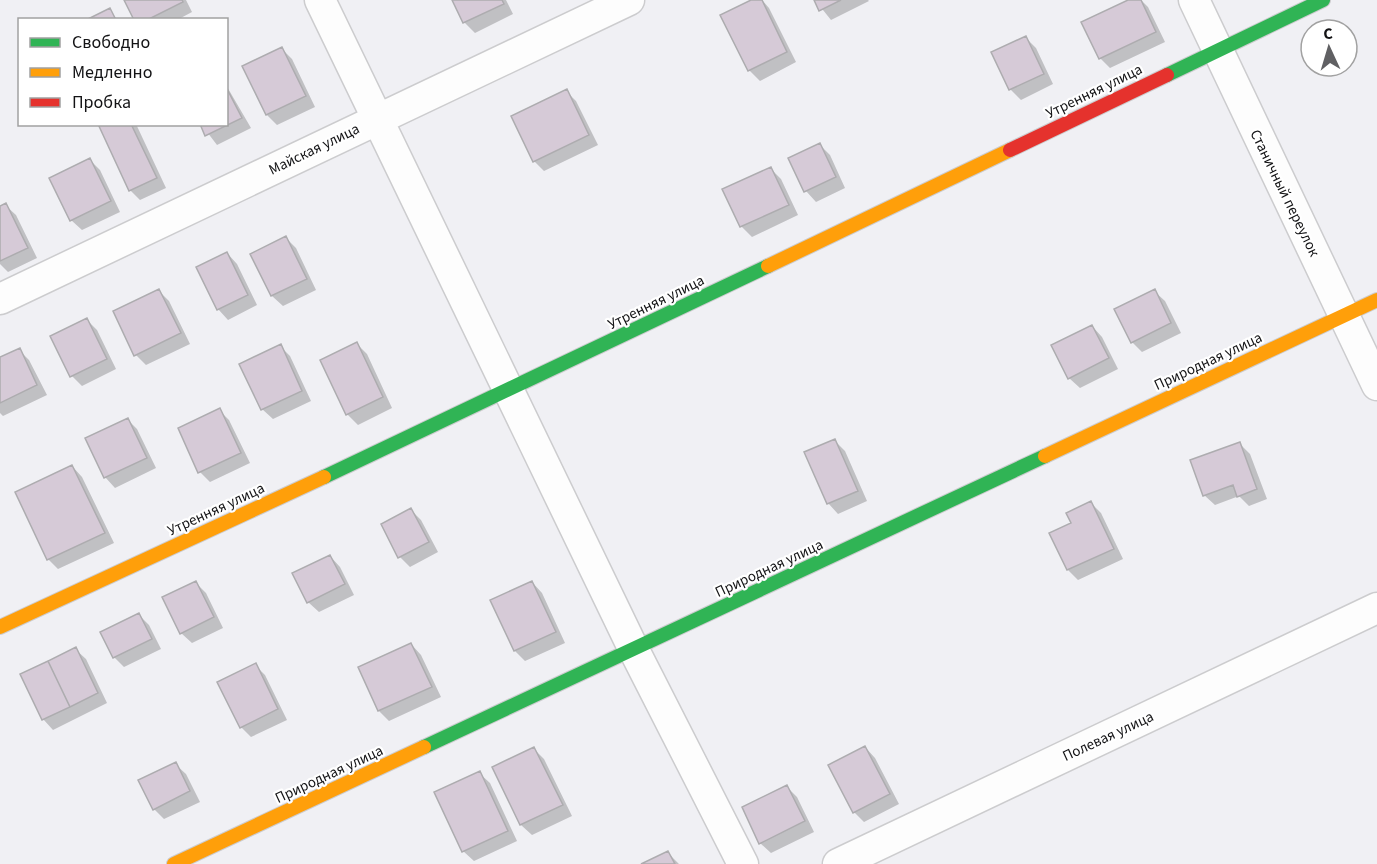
<svg xmlns="http://www.w3.org/2000/svg" width="1377" height="864" font-family="'Source Sans 3',sans-serif">
	<style>
		.shadow { fill: #0003 }
		.building { fill: #d6cad7; stroke: #adacaf; stroke-width: 1.5 }
		.lines { fill: none; stroke-linecap: round; stroke-linejoin: round }
		.street-casing { stroke: #ccccce; stroke-width: 33 }
		.fast-casing { stroke: #ccccce; stroke-width: 16 }
		.slow-casing { stroke: #ccccce; stroke-width: 16 }
		.jam-casing { stroke: #ccccce; stroke-width: 16 }
		.street { stroke: #fdfdfd; stroke-width: 30 }
		.fast { stroke: #30b455; stroke-width: 14 }
		.slow { stroke: #ff9f0a; stroke-width: 14 }
		.jam { stroke: #e5322d; stroke-width: 14 }
		.labels { text-anchor: middle; stroke-width: 4.5; stroke-linejoin: round; paint-order: stroke }
		.street-label { font-size: 15px; fill: #131315; stroke: #fff }
	</style>
	<rect width="100%" height="100%" fill="#f0f0f4"/>
	<path class="shadow" d="M 126,0 L 186,0 L 192,12 L 177,20 L 136,20 Z
		M 454,0 L 506,0 L 513,14 L 475,33 L 465,23 Z
		M 754,0 L 762,0 L 769,8 L 796,62 L 760,81 L 749,70 L 722,16 Z
		M 815,0 L 868,0 L 869,1 L 831,20 Z
		M 1132,0 L 1141,0 L 1148,7 L 1165,42 L 1110,68 L 1100,58 Z
		M 1025,37 L 1036,48 L 1053,84 L 1021,100 L 1010,89 L 993,52 Z
		M 282,49 L 292,59 L 315,107 L 277,125 L 267,115 L 244,67 Z
		M 226,85 L 251,128 L 217,145 L 201,124 L 226,124 Z
		M 566,91 L 576,101 L 598,145 L 544,171 L 534,161 Z
		M 99,124 L 136,124 L 166,188 L 140,200 L 130,190 Z
		M 820,145 L 830,155 L 845,188 L 816,202 L 806,191 L 790,159 Z
		M 90,160 L 100,170 L 120,212 L 82,230 L 71,220 Z
		M 770,168 L 781,179 L 798,215 L 752,237 L 741,226 L 724,190 Z
		M 5,205 L 16,215 L 37,258 L 8,272 L 0,264 L 0,208 Z
		M 286,238 L 296,248 L 316,290 L 283,306 L 272,296 L 252,255 Z
		M 227,253 L 237,264 L 257,305 L 228,320 L 218,309 Z
		M 159,291 L 169,301 L 190,344 L 146,365 L 136,355 Z
		M 1154,291 L 1165,301 L 1181,333 L 1142,352 L 1132,342 Z
		M 87,320 L 97,330 L 116,369 L 82,386 L 72,376 Z
		M 1092,326 L 1102,337 L 1118,369 L 1080,388 L 1069,378 Z
		M 357,344 L 367,354 L 392,408 L 358,425 L 347,414 Z
		M 280,346 L 290,356 L 311,401 L 273,419 L 262,409 Z
		M 19,350 L 29,360 L 47,395 L 3,416 L 0,413 L 0,359 Z
		M 219,410 L 229,420 L 250,463 L 210,482 L 200,472 Z
		M 127,419 L 137,429 L 156,468 L 115,488 L 105,477 L 87,438 Z
		M 835,441 L 845,451 L 867,501 L 838,514 L 828,503 Z
		M 1240,444 L 1250,454 L 1267,499 L 1249,506 L 1239,496 L 1215,505 L 1204,495 Z
		M 72,466 L 82,477 L 114,543 L 58,569 L 48,559 Z
		M 1091,503 L 1101,513 L 1123,559 L 1078,580 L 1068,570 L 1073,523 Z
		M 411,510 L 421,520 L 438,552 L 410,567 L 400,557 Z
		M 330,556 L 340,567 L 354,595 L 319,612 L 308,602 Z
		M 532,582 L 542,593 L 565,643 L 525,661 L 515,651 Z
		M 196,583 L 206,593 L 223,628 L 192,643 L 181,633 Z
		M 139,615 L 149,625 L 161,649 L 124,667 L 114,657 Z
		M 411,644 L 421,655 L 441,697 L 389,721 L 379,711 Z
		M 75,649 L 86,659 L 107,703 L 53,730 L 43,719 Z
		M 255,665 L 265,675 L 287,720 L 251,737 L 241,727 Z
		M 865,747 L 875,758 L 899,804 L 864,822 L 854,812 Z
		M 534,749 L 544,759 L 572,816 L 532,835 L 521,825 L 494,768 Z
		M 175,764 L 186,774 L 200,802 L 164,819 L 154,809 Z
		M 479,773 L 490,783 L 517,841 L 474,861 L 463,851 Z
		M 787,787 L 797,797 L 814,832 L 771,853 L 760,843 Z
		M 668,853 L 679,864 L 645,864 Z"/>
	<path class="building" d="M 124,0 L 182,0 L 183,2 L 147,20 L 134,20 Z
		M 452,0 L 502,0 L 504,4 L 463,23 Z
		M 751,0 L 762,0 L 787,52 L 748,71 L 720,15 Z
		M 814,0 L 841,0 L 819,11 Z
		M 1128,0 L 1141,0 L 1156,32 L 1099,59 L 1081,22 Z
		M 110,8 L 116,20 L 86,20 Z
		M 1026,36 L 1044,74 L 1009,90 L 991,52 Z
		M 282,47 L 306,96 L 266,115 L 242,66 Z
		M 226,87 L 242,118 L 205,136 L 200,124 L 226,124 Z
		M 567,89 L 589,135 L 533,162 L 511,116 Z
		M 98,124 L 131,124 L 157,178 L 129,191 Z
		M 820,143 L 836,177 L 804,192 L 788,158 Z
		M 90,158 L 111,201 L 70,221 L 49,178 Z
		M 771,167 L 789,205 L 740,227 L 722,189 Z
		M 6,203 L 28,248 L 0,261 L 0,206 Z
		M 286,236 L 307,279 L 271,296 L 250,254 Z
		M 227,252 L 248,295 L 217,310 L 196,267 Z
		M 159,289 L 181,333 L 134,356 L 113,311 Z
		M 1155,289 L 1171,323 L 1131,343 L 1114,309 Z
		M 87,318 L 107,359 L 70,377 L 50,336 Z
		M 1092,325 L 1109,358 L 1068,379 L 1051,345 Z
		M 357,342 L 383,397 L 346,415 L 320,360 Z
		M 281,344 L 302,391 L 261,410 L 239,364 Z
		M 20,348 L 37,385 L 0,403 L 0,357 Z
		M 220,408 L 241,453 L 198,473 L 178,428 Z
		M 128,418 L 147,458 L 104,478 L 85,438 Z
		M 835,439 L 858,491 L 827,504 L 804,452 Z
		M 1240,442 L 1257,489 L 1237,497 L 1233,485 L 1203,496 L 1190,460 Z
		M 72,465 L 105,533 L 47,560 L 15,492 Z
		M 1091,501 L 1114,549 L 1067,570 L 1049,533 L 1071,523 L 1066,513 Z
		M 411,508 L 429,542 L 398,558 L 381,524 Z
		M 330,555 L 345,584 L 307,603 L 292,573 Z
		M 196,581 L 214,617 L 180,634 L 162,597 Z
		M 532,581 L 556,632 L 514,651 L 490,600 Z
		M 139,613 L 152,639 L 113,658 L 100,632 Z
		M 411,643 L 432,687 L 378,711 L 358,667 Z
		M 76,647 L 98,693 L 70,707 L 48,661 Z
		M 48,661 L 70,707 L 42,720 L 20,674 Z
		M 256,663 L 278,709 L 240,728 L 217,682 Z
		M 865,746 L 890,794 L 853,813 L 828,765 Z
		M 534,747 L 563,805 L 520,825 L 492,767 Z
		M 176,762 L 190,791 L 153,810 L 138,780 Z
		M 480,771 L 508,831 L 462,852 L 434,792 Z
		M 787,785 L 805,821 L 759,844 L 742,807 Z
		M 668,851 L 675,864 L 641,864 Z"/>
	<g class="lines">
		<defs>
			<path id="street" d="M 320,0 L 634,650 L 743,864
				M 1194,0 L 1377,385
				M 0,299 L 629,0
				M 838,864 L 1377,608"/>
			<path id="fast" d="M 1167,75 L 1323,0
				M 324,477 L 768,266
				M 424,747 L 1045,456"/>
			<path id="slow" d="M 768,266 L 1010,150
				M 1045,456 L 1377,300
				M 0,627 L 324,477
				M 174,864 L 424,747"/>
			<path id="jam" d="M 1010,150 L 1167,75"/>
		</defs>
		<use href="#street" class="street-casing"/>
		<use href="#fast" class="fast-casing"/>
		<use href="#slow" class="slow-casing"/>
		<use href="#jam" class="jam-casing"/>
		<use href="#street" class="street"/>
		<use href="#fast" class="fast"/>
		<use href="#slow" class="slow"/>
		<use href="#jam" class="jam"/>
	</g>
	<g class="labels">
		<g class="street-label">
			<text transform="translate(1094 91) rotate(-26)" y="5">Утренняя улица</text>
			<text transform="translate(314 149) rotate(-26)" y="5">Майская улица</text>
			<text transform="translate(1285 193) rotate(64)" y="5">Станичный переулок</text>
			<text transform="translate(656 302) rotate(-26)" y="5">Утренняя улица</text>
			<text transform="translate(1208 361) rotate(-25)" y="5">Природная улица</text>
			<text transform="translate(216 509) rotate(-25)" y="5">Утренняя улица</text>
			<text transform="translate(769 568) rotate(-25)" y="5">Природная улица</text>
			<text transform="translate(1108 736) rotate(-25)" y="5">Полевая улица</text>
			<text transform="translate(329 774) rotate(-25)" y="5">Природная улица</text>
		</g>
	</g>
	<rect x="18" y="18" width="210" height="108" fill="#ffffff" stroke="#a1a1a1" stroke-width="1.5"/>
	<rect x="30" y="38" width="30" height="9" fill="#30b455" stroke="#a1a1a1" stroke-width="1.5"/>
	<text x="72" y="48" font-size="18" fill="#131315">Свободно</text>
	<rect x="30" y="68" width="30" height="9" fill="#ff9f0a" stroke="#a1a1a1" stroke-width="1.5"/>
	<text x="72" y="78" font-size="18" fill="#131315">Медленно</text>
	<rect x="30" y="98" width="30" height="9" fill="#e5322d" stroke="#a1a1a1" stroke-width="1.5"/>
	<text x="72" y="108" font-size="18" fill="#131315">Пробка</text>
	<g transform="translate(1329 48) rotate(356)"><circle r="28" fill="#ffffff" stroke="#a1a1a1" stroke-width="1.5"/>
	<path d="M0-4.5L10 22L0 15L-10 22Z" fill="#606063"/>
	<text y="-9" font-size="16" font-weight="bold" text-anchor="middle" fill="#131315">С</text>
	</g>
</svg>
